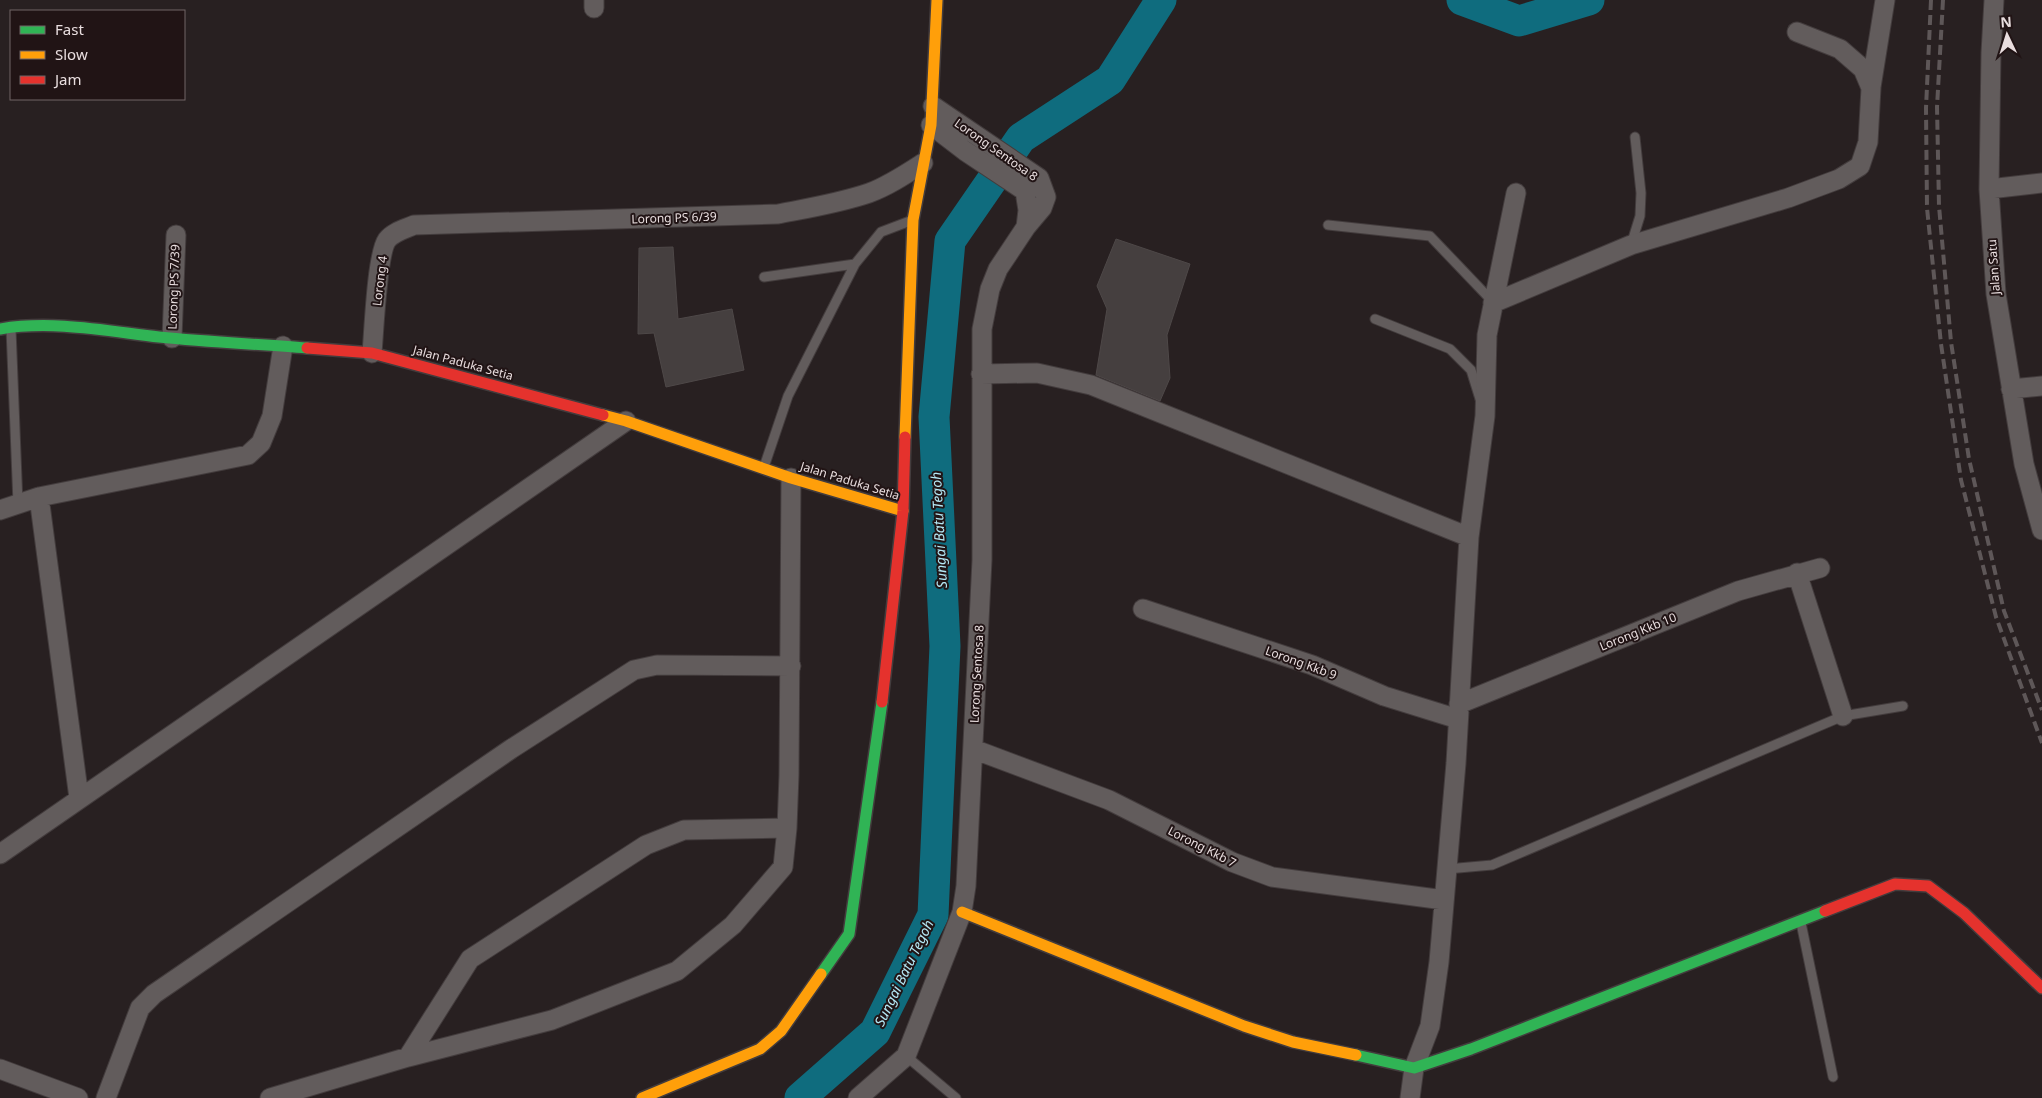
<svg xmlns="http://www.w3.org/2000/svg" width="2042" height="1098" font-family="'Noto Sans',sans-serif">
	<style>
		.lines { fill: none; stroke-linecap: round; stroke-linejoin: round }
		.river { stroke: #0f6c7e; stroke-width: 31 }
		.building { fill: #453f3f; stroke: #4e4848 }
		.lane-casing { stroke: #433c3d; stroke-width: 11 }
		.street-casing { stroke: #433c3d; stroke-width: 21 }
		.fast-casing { stroke: #433c3d; stroke-width: 14 }
		.slow-casing { stroke: #433c3d; stroke-width: 14 }
		.jam-casing { stroke: #433c3d; stroke-width: 14 }
		.lane { stroke: #625c5c; stroke-width: 9 }
		.street { stroke: #625c5c; stroke-width: 19 }
		.fast { stroke: #30b455; stroke-width: 11 }
		.slow { stroke: #ff9f0a; stroke-width: 11 }
		.jam { stroke: #e5322d; stroke-width: 11 }
		.rail { stroke: #5e5758; stroke-width: 4; stroke-dasharray: 10 5; stroke-linecap: butt }
		.labels { text-anchor: middle; stroke-width: 4; stroke-linejoin: round; paint-order: stroke }
		.street-label { font-size: 12px; fill: #e9dedf; stroke: #211415 }
		.water-label { font-size: 14px; font-style: italic; fill: #b4e8f5; stroke: #211415 }
	</style>
	<rect width="100%" height="100%" fill="#282021"/>
	<g class="lines">
		<path class="river" d="M 1462,0 L 1519,21 L 1589,0
			M 800,1098 L 875,1032 L 933,915 L 945,646 L 934,417 L 950,241 L 1021,138 L 1110,80 L 1161,0"/>
	</g>
	<path class="building" d="M 1116,239 L 1190,264 L 1167,335 L 1170,378 L 1160,401 L 1096,375 L 1107,309 L 1097,286 Z
		M 673,247 L 678,319 L 732,309 L 744,370 L 666,387 L 654,333 L 638,334 L 639,248 Z"/>
	<g class="lines">
		<defs>
			<path id="lane" d="M 1328,225 L 1430,236 L 1493,302
				M 1631,245 L 1640,216 L 1641,193 L 1635,137
				M 764,277 L 855,264
				M 1375,319 L 1450,349 L 1471,370 L 1480,399
				M 11,329 L 18,504
				M 764,467 L 788,396 L 855,264 L 881,232 L 910,221
				M 1447,869 L 1492,865 L 1843,716 L 1903,706
				M 1801,923 L 1833,1077
				M 906,1056 L 956,1098"/>
			<path id="street" d="M 1994,0 L 1991,53 L 1989,189 L 1996,294 L 2024,464 L 2042,530
				M 594,8 L 594,0
				M 1871,87 L 1885,0
				M 931,125 L 965,151 L 1025,191 L 1028,210 L 1026,227
				M 1989,189 L 2042,183
				M 1493,303 L 1631,245 L 1788,198 L 1839,179 L 1860,166 L 1868,142 L 1871,88 L 1863,69 L 1840,49 L 1797,32
				M 172,338 L 176,235
				M 372,353 C 374,331 377,254 387,240 C 393,232 405,229 414,225 L 778,214 C 809,208 840,203 869,193 C 888,186 906,174 923,163
				M 981,374 L 1037,373 L 1091,385 L 1469,537
				M 2011,389 L 2042,386
				M 39,497 L 79,798
				M 0,510 L 39,497 L 248,455 L 261,443 L 272,416 L 283,346
				M 1797,573 L 1843,716
				M 1143,609 L 1312,665 L 1384,696 L 1458,719
				M 1459,704 L 1738,591 L 1820,568
				M 973,749 L 1109,800 L 1232,862 L 1272,877 L 1444,900
				M 0,854 L 626,421
				M 408,1057 L 470,959 L 646,845 L 684,830 L 787,828
				M 0,1069 L 78,1098
				M 106,1098 L 140,1008 L 154,994 L 511,749 L 634,670 L 657,665 L 791,666
				M 270,1098 L 408,1057 L 552,1020 L 677,971 L 733,925 L 783,867 L 787,828 L 789,775 L 791,478
				M 858,1098 L 906,1056 L 962,912 L 966,886 L 982,560 L 982,329 L 990,289 L 998,269 L 1026,227 L 1042,208 L 1046,197 L 1039,178 L 933,106
				M 1410,1098 L 1414,1068 L 1430,1026 L 1439,962 L 1456,763 L 1469,537 L 1485,416 L 1487,335 L 1516,193"/>
			<path id="fast" d="M 0,329 C 52,320 107,331 159,337 C 208,342 257,344 307,348
				M 821,974 L 849,934 L 882,702
				M 1356,1055 L 1414,1068 L 1471,1049 L 1825,911"/>
			<path id="slow" d="M 603,415 L 626,421 L 791,478 L 903,511
				M 905,437 L 913,220 L 931,125 L 937,0
				M 962,912 L 1244,1026 L 1293,1042 L 1356,1055
				M 642,1098 L 760,1049 L 781,1031 L 821,974"/>
			<path id="jam" d="M 307,348 L 372,353 L 603,415
				M 882,702 L 903,511 L 905,437
				M 1825,911 L 1895,884 L 1928,886 L 1964,913 L 2042,988"/>
		</defs>
		<use href="#lane" class="lane-casing"/>
		<use href="#street" class="street-casing"/>
		<use href="#fast" class="fast-casing"/>
		<use href="#slow" class="slow-casing"/>
		<use href="#jam" class="jam-casing"/>
		<use href="#lane" class="lane"/>
		<use href="#street" class="street"/>
		<use href="#fast" class="fast"/>
		<use href="#slow" class="slow"/>
		<use href="#jam" class="jam"/>
		<path class="rail" d="M 1931,0 L 1926,108 L 1927,208 L 1941,344 L 1961,480 L 1996,617 L 2042,743
			M 1943,0 L 1937,107 L 1939,206 L 1951,342 L 1969,459 L 2004,611 L 2042,710"/>
	</g>
	<g class="labels">
		<g class="street-label">
			<text transform="translate(996 150) rotate(35)" y="4">Lorong Sentosa 8</text>
			<text transform="translate(674 218) rotate(-2)" y="4">Lorong PS 6/39</text>
			<text transform="translate(1994 267) rotate(-94)" y="4">Jalan Satu</text>
			<text transform="translate(380 281) rotate(-83)" y="4">Lorong 4</text>
			<text transform="translate(174 287) rotate(-88)" y="4">Lorong PS 7/39</text>
			<text transform="translate(463 363) rotate(15)" y="4">Jalan Paduka Setia</text>
			<text transform="translate(850 481) rotate(17)" y="4">Jalan Paduka Setia</text>
			<text transform="translate(1638 632) rotate(-22)" y="4">Lorong Kkb 10</text>
			<text transform="translate(1301 663) rotate(20)" y="4">Lorong Kkb 9</text>
			<text transform="translate(977 674) rotate(-87)" y="4">Lorong Sentosa 8</text>
			<text transform="translate(1202 847) rotate(27)" y="4">Lorong Kkb 7</text>
		</g>
		<g class="water-label">
			<text transform="translate(939 530) rotate(-93)" y="5">Sungai Batu Tegoh</text>
			<text transform="translate(904 973) rotate(-64)" y="5">Sungai Batu Tegoh</text>
		</g>
	</g>
	<rect x="10" y="10" width="175" height="90" fill="#211415" stroke="#716566"/>
	<rect x="20" y="26" width="25" height="8" fill="#30b455" stroke="#716566"/>
	<text x="55" y="35" font-size="15" fill="#e9dedf">Fast</text>
	<rect x="20" y="51" width="25" height="8" fill="#ff9f0a" stroke="#716566"/>
	<text x="55" y="60" font-size="15" fill="#e9dedf">Slow</text>
	<rect x="20" y="76" width="25" height="8" fill="#e5322d" stroke="#716566"/>
	<text x="55" y="85" font-size="15" fill="#e9dedf">Jam</text>
	<g transform="translate(2007 35) rotate(356)" stroke="#211415" stroke-width="4" paint-order="stroke">
	<path d="M0-4L9 19L0 12L-9 19Z" fill="#e9dedf"/>
	<text y="-8" font-size="14" font-weight="bold" text-anchor="middle" fill="#e9dedf">N</text>
	</g>
</svg>
